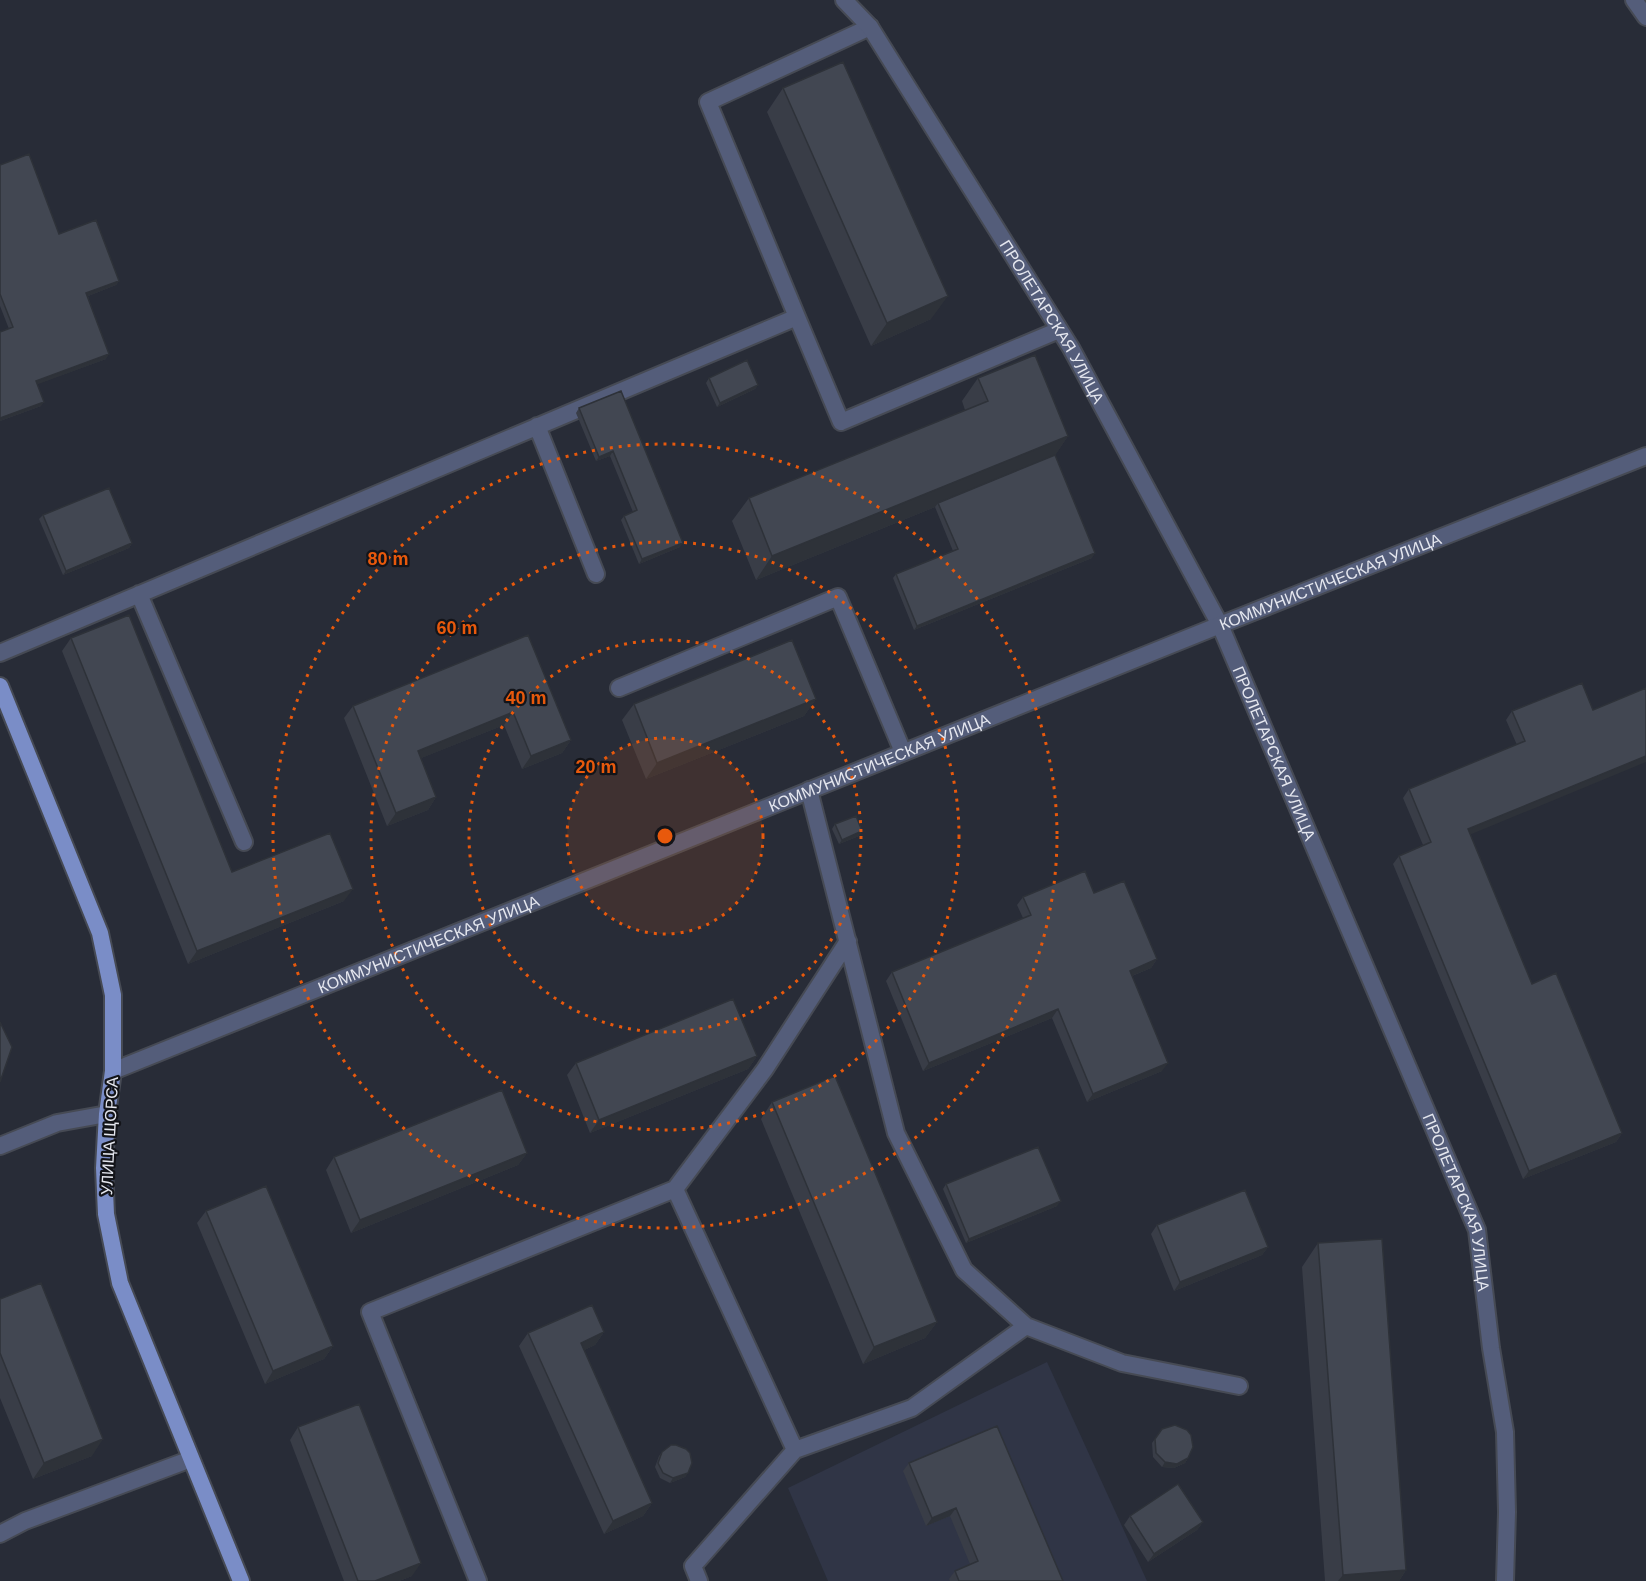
<svg xmlns="http://www.w3.org/2000/svg" width="1646" height="1581" font-family="Arial,sans-serif">
	<style>
		.built { fill: #303546 }
		.lines { fill: none; stroke-linecap: round; stroke-linejoin: round }
		.service-casing { stroke: #464a54; stroke-width: 20 }
		.minor-casing { stroke: #464a54; stroke-width: 20 }
		.primary-casing { stroke: #464a54; stroke-width: 20 }
		.service { stroke: #545d7a; stroke-width: 16 }
		.minor { stroke: #545d7a; stroke-width: 16 }
		.primary { stroke: #7a8dc7; stroke-width: 16 }
		.wall { fill: #393d47 }
		.shaded-wall { fill: #2e3239 }
		.building { fill: #424752; stroke: #2e3239; stroke-width: 1.5 }
		.ring { fill: none; stroke: #e8590c; stroke-width: 3; stroke-dasharray: 3 6 }
		.labels { text-anchor: middle; stroke-width: 4.5; stroke-linejoin: round; paint-order: stroke }
		.street-label { font-size: 16px; fill: #e5e7ef; stroke: #131419 }
		.centre { fill: #e8590c; stroke: #131419; stroke-width: 3 }
		.ring-label { font-size: 18px; text-anchor: middle; font-weight: bold; fill: #e8590c; stroke: #131419; stroke-width: 4.5; stroke-linejoin: round; paint-order: stroke }
	</style>
	<rect width="100%" height="100%" fill="#282c37"/>
	<path class="built" d="M 1047,1362 L 1147,1581 L 828,1581 L 788,1488 Z"/>
	<g class="lines">
		<defs>
			<path id="service" d="M 797,317 L 841,422 L 1059,330
				M 537,426 L 596,574
				M 139,594 L 244,842
				M 0,653 L 797,317 L 708,102 L 870,27
				M 619,688 L 838,597 L 903,752
				M 809,790 L 896,1133 L 964,1270 L 1026,1326 L 1122,1363 L 1239,1386
				M 848,941 L 765,1069 L 675,1189 L 795,1450 L 912,1408 L 1026,1326
				M 0,1534 L 25,1521 L 191,1459
				M 478,1581 L 370,1312 L 675,1189
				M 699,1581 L 693,1566 L 795,1450"/>
			<g id="minor">
				<path id="s1" d="M 844,0 L 870,27 L 1071,348 L 1220,625 L 1477,1230 L 1491,1348 L 1505,1432 L 1507,1512 L 1505,1581"/>
				<path d="M 1634,0 L 1646,17"/>
				<path id="s2" d="M 113,1071 L 1220,625 L 1646,456"/>
				<path d="M 0,1146 L 57,1123 L 107,1114"/>
			</g>
			<path id="primary" d="M 0,686 L 100,933 L 113,995 L 113,1071 L 107,1114 L 104,1168 L 106,1214 L 120,1283 L 241,1581"/>
		</defs>
		<use href="#service" class="service-casing"/>
		<use href="#minor" class="minor-casing"/>
		<use href="#primary" class="primary-casing"/>
		<use href="#service" class="service"/>
		<use href="#minor" class="minor"/>
		<use href="#primary" class="primary"/>
	</g>
	<path class="wall" d="M 783,88 L 931,319 L 871,346 L 767,112 Z
		M 0,165 L 59,234 L 119,281 L 116,285 L 88,296 L 106,359 L 37,384 L 41,406 L 0,421 L 0,332 L 9,329 L 0,306 Z
		M 709,378 L 758,385 L 755,389 L 717,407 L 706,383 Z
		M 978,378 L 1068,436 L 1055,455 L 1092,558 L 914,630 L 893,578 L 896,574 L 953,551 L 935,507 L 756,580 L 732,521 L 749,498 L 965,410 L 962,401 Z
		M 621,391 L 680,547 L 639,564 L 621,520 L 624,516 L 633,512 L 610,456 L 596,461 L 576,413 L 579,408 Z
		M 43,515 L 132,543 L 129,548 L 63,575 L 39,519 Z
		M 528,635 L 571,740 L 562,753 L 522,769 L 504,725 L 421,758 L 436,797 L 428,810 L 387,826 L 344,718 L 353,706 Z
		M 71,638 L 232,872 L 344,901 L 188,964 L 62,651 Z
		M 1582,683 L 1470,834 L 1532,984 L 1622,1133 L 1616,1142 L 1523,1179 L 1393,864 L 1399,856 L 1423,845 L 1403,798 L 1409,789 L 1517,745 L 1506,720 L 1512,711 Z
		M 816,699 L 804,716 L 646,779 L 622,720 L 634,704 Z
		M 835,824 L 859,836 L 839,844 L 832,829 Z
		M 1094,893 L 1157,959 L 1151,968 L 1132,976 L 1162,1071 L 1087,1102 L 1052,1018 L 923,1071 L 886,981 L 892,972 L 1023,918 L 1017,905 L 1023,897 Z
		M 757,1056 L 748,1069 L 590,1133 L 567,1075 L 576,1063 Z
		M 772,1102 L 937,1322 L 925,1338 L 863,1364 L 761,1119 Z
		M 527,1153 L 518,1165 L 351,1233 L 326,1170 L 334,1157 Z
		M 946,1184 L 1057,1206 L 966,1243 L 943,1189 Z
		M 206,1211 L 333,1346 L 324,1359 L 265,1384 L 197,1223 Z
		M 1157,1225 L 1268,1247 L 1262,1255 L 1174,1291 L 1151,1234 Z
		M 1318,1243 L 1406,1570 L 1399,1581 L 1325,1581 L 1302,1267 Z
		M 0,1299 L 92,1456 L 33,1479 L 0,1398 Z
		M 604,1332 L 595,1345 L 584,1350 L 652,1503 L 643,1516 L 604,1534 L 519,1346 L 528,1333 Z
		M 298,1427 L 412,1576 L 399,1581 L 344,1581 L 290,1440 Z
		M 1162,1429 L 1188,1458 L 1185,1463 L 1174,1468 L 1162,1467 L 1153,1457 L 1152,1443 Z
		M 662,1452 L 688,1473 L 685,1477 L 670,1483 L 660,1478 L 655,1467 L 659,1456 Z
		M 909,1463 L 1063,1581 L 950,1581 L 949,1579 L 955,1571 L 970,1564 L 950,1516 L 926,1526 L 903,1471 Z
		M 1130,1516 L 1203,1522 L 1197,1530 L 1148,1562 L 1124,1525 Z"/>
	<path class="shaded-wall" d="M 119,281 L 116,285 L 83,298 L 86,293 Z
		M 948,296 L 931,319 L 871,346 L 887,323 Z
		M 109,354 L 106,359 L 33,386 L 36,381 Z
		M 758,385 L 755,389 L 717,407 L 720,403 Z
		M 44,402 L 41,406 L 0,421 L 0,418 Z
		M 1068,436 L 1052,460 L 938,503 L 935,507 L 756,580 L 772,556 Z
		M 613,451 L 610,456 L 596,461 L 599,457 Z
		M 132,543 L 129,548 L 63,575 L 66,571 Z
		M 683,543 L 680,547 L 639,564 L 642,559 Z
		M 1095,553 L 1092,558 L 914,630 L 917,626 Z
		M 816,699 L 804,716 L 646,779 L 657,763 Z
		M 513,712 L 504,725 L 409,763 L 418,751 Z
		M 571,740 L 562,753 L 522,769 L 531,756 Z
		M 1646,756 L 1646,762 L 1462,838 L 1468,829 Z
		M 436,797 L 428,810 L 387,826 L 396,813 Z
		M 862,831 L 859,836 L 839,844 L 842,840 Z
		M 353,889 L 344,901 L 188,964 L 197,951 Z
		M 1157,959 L 1151,968 L 1124,979 L 1130,971 Z
		M 1058,1009 L 1052,1018 L 923,1071 L 929,1063 Z
		M 757,1056 L 748,1069 L 590,1133 L 599,1120 Z
		M 1168,1063 L 1162,1071 L 1087,1102 L 1093,1094 Z
		M 1622,1133 L 1616,1142 L 1523,1179 L 1529,1171 Z
		M 527,1153 L 518,1165 L 351,1233 L 360,1220 Z
		M 1061,1201 L 1057,1206 L 966,1243 L 969,1239 Z
		M 1268,1247 L 1262,1255 L 1174,1291 L 1180,1282 Z
		M 937,1322 L 925,1338 L 863,1364 L 874,1347 Z
		M 604,1332 L 595,1345 L 572,1356 L 581,1343 Z
		M 333,1346 L 324,1359 L 265,1384 L 273,1371 Z
		M 103,1439 L 92,1456 L 33,1479 L 44,1463 Z
		M 1188,1458 L 1185,1463 L 1174,1468 L 1162,1467 L 1165,1462 Z
		M 688,1473 L 685,1477 L 670,1483 L 673,1478 Z
		M 652,1503 L 643,1516 L 604,1534 L 613,1521 Z
		M 956,1508 L 950,1516 L 926,1526 L 932,1518 Z
		M 1203,1522 L 1197,1530 L 1148,1562 L 1154,1554 Z
		M 421,1563 L 412,1576 L 399,1581 L 375,1581 Z
		M 1406,1570 L 1399,1581 L 1338,1581 L 1343,1575 Z"/>
	<path class="building" d="M 843,62 L 948,296 L 887,323 L 783,88 Z
		M 29,154 L 59,234 L 96,220 L 119,281 L 86,293 L 109,354 L 36,381 L 44,402 L 0,418 L 0,332 L 13,327 L 0,294 L 0,165 Z
		M 1035,355 L 1068,436 L 772,556 L 749,498 L 988,401 L 978,378 Z
		M 747,360 L 758,385 L 720,403 L 709,378 Z
		M 621,391 L 683,543 L 642,559 L 624,516 L 637,510 L 613,451 L 599,457 L 579,408 Z
		M 1055,455 L 1095,553 L 917,626 L 896,574 L 958,549 L 938,503 Z
		M 109,488 L 132,543 L 66,571 L 43,515 Z
		M 129,615 L 232,872 L 330,833 L 353,889 L 197,951 L 71,638 Z
		M 528,635 L 571,740 L 531,756 L 513,712 L 418,751 L 436,797 L 396,813 L 353,706 Z
		M 792,640 L 816,699 L 657,763 L 634,704 Z
		M 1582,683 L 1593,710 L 1646,688 L 1646,756 L 1468,829 L 1532,984 L 1556,973 L 1622,1133 L 1529,1171 L 1399,856 L 1431,842 L 1409,789 L 1525,741 L 1512,711 Z
		M 856,816 L 862,831 L 842,840 L 835,824 Z
		M 1085,871 L 1094,893 L 1124,881 L 1157,959 L 1130,971 L 1168,1063 L 1093,1094 L 1058,1009 L 929,1063 L 892,972 L 1031,915 L 1023,897 Z
		M 733,999 L 757,1056 L 599,1120 L 576,1063 Z
		M 0,1022 L 12,1047 L 0,1082 Z
		M 835,1076 L 937,1322 L 874,1347 L 772,1102 Z
		M 502,1090 L 527,1153 L 360,1220 L 334,1157 Z
		M 1038,1147 L 1061,1201 L 969,1239 L 946,1184 Z
		M 266,1186 L 333,1346 L 273,1371 L 206,1211 Z
		M 1245,1190 L 1268,1247 L 1180,1282 L 1157,1225 Z
		M 1382,1239 L 1406,1570 L 1343,1575 L 1318,1243 Z
		M 41,1283 L 103,1439 L 44,1463 L 0,1353 L 0,1299 Z
		M 592,1305 L 604,1332 L 581,1343 L 652,1503 L 613,1521 L 528,1333 Z
		M 359,1404 L 421,1563 L 375,1581 L 358,1581 L 298,1427 Z
		M 1175,1425 L 1187,1430 L 1191,1435 L 1193,1447 L 1188,1458 L 1177,1464 L 1165,1462 L 1156,1453 L 1155,1439 L 1162,1429 Z
		M 997,1426 L 1063,1581 L 959,1581 L 955,1571 L 978,1561 L 956,1508 L 932,1518 L 909,1463 Z
		M 671,1445 L 676,1445 L 686,1449 L 690,1453 L 692,1463 L 688,1473 L 673,1478 L 663,1473 L 658,1463 L 662,1452 Z
		M 1178,1484 L 1203,1522 L 1154,1554 L 1130,1516 Z"/>
	<circle cx="665" cy="836" r="98" fill="#e8590c" fill-opacity=".12"/>
	<g class="ring">
		<circle cx="665" cy="836" r="98"/>
		<circle cx="665" cy="836" r="196"/>
		<circle cx="665" cy="836" r="294"/>
		<circle cx="665" cy="836" r="392"/>
	</g>
	<g class="labels">
		<g class="street-label">
			<text dy="6" stroke="none"><textPath href="#s1" startOffset="384">ПРОЛЕТАРСКАЯ УЛИЦА</textPath></text>
			<text dy="6" stroke="none"><textPath href="#s2" startOffset="1312">КОММУНИСТИЧЕСКАЯ УЛИЦА</textPath></text>
			<text dy="6" stroke="none"><textPath href="#s1" startOffset="870">ПРОЛЕТАРСКАЯ УЛИЦА</textPath></text>
			<text dy="6" stroke="none"><textPath href="#s2" startOffset="826">КОММУНИСТИЧЕСКАЯ УЛИЦА</textPath></text>
			<text dy="6" stroke="none"><textPath href="#s2" startOffset="340">КОММУНИСТИЧЕСКАЯ УЛИЦА</textPath></text>
			<text transform="translate(109 1136) rotate(-87)" y="6">УЛИЦА ЩОРСА</text>
			<text dy="6" stroke="none"><textPath href="#s1" startOffset="1356">ПРОЛЕТАРСКАЯ УЛИЦА</textPath></text>
		</g>
	</g>
	<circle cx="665" cy="836" r="9" class="centre"/>
	<g class="ring-label">
		<text x="388" y="565">80 m</text>
		<text x="457" y="634">60 m</text>
		<text x="526" y="704">40 m</text>
		<text x="596" y="773">20 m</text>
	</g>
</svg>
